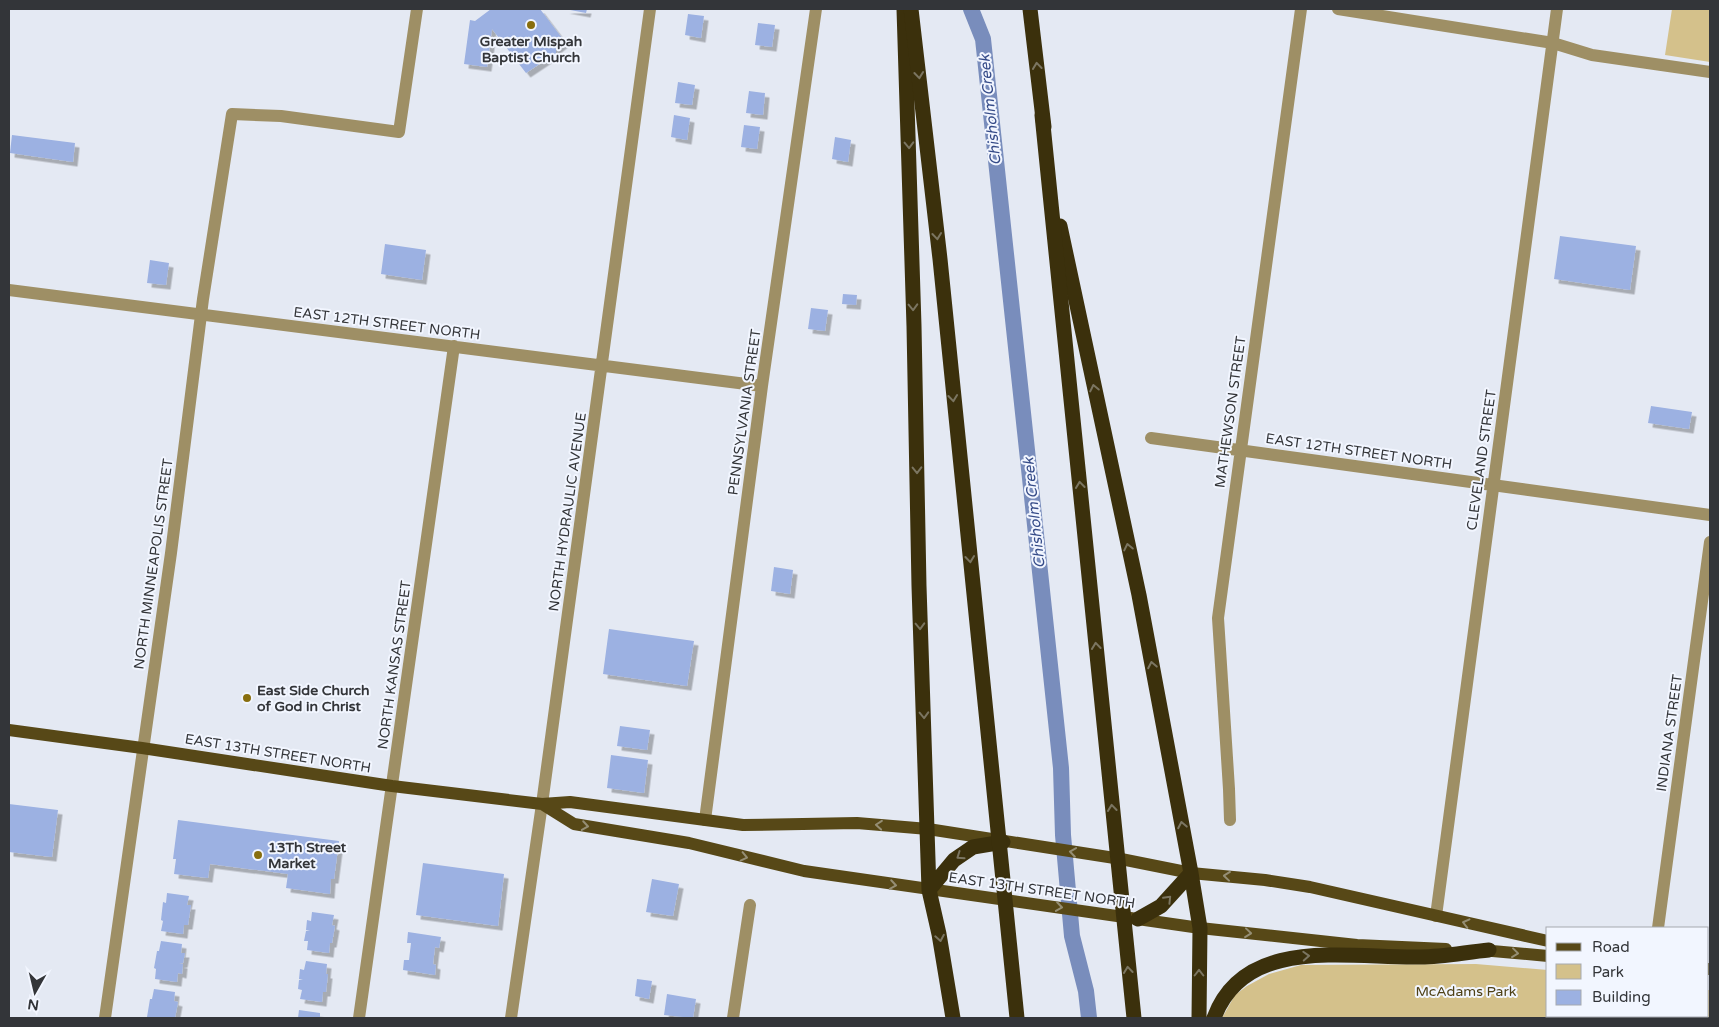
<svg xmlns="http://www.w3.org/2000/svg" width="1719" height="1027" font-family="'Varela Round',sans-serif">
	<style>
		.green { fill: #d4c18b }
		.lines { fill: none; stroke-linecap: round; stroke-linejoin: round }
		.canal { stroke: #798dbc; stroke-width: 16 }
		.building { fill: #9cb1e2; filter: url(#shadow) }
		.minor { stroke: #9e8f65; stroke-width: 12 }
		.major { stroke: #574817; stroke-width: 12 }
		.highway { stroke: #3b300c; stroke-width: 15 }
		.highway-bridge { stroke: #3b300c; stroke-width: 15 }
		.oneway { stroke: #7b7561 }
		.oneway2 { stroke: #958e74 }
		.poi-dot { fill: #886e0e; stroke: #f2f6ff; stroke-width: 2 }
		.labels { text-anchor: middle; stroke-width: 4; stroke-linejoin: round; paint-order: stroke }
		.poi-label { font-size: 14px; font-weight: bold; fill: #333539; stroke: #f2f6ff; text-anchor: start }
		.street-label { font-size: 14px; fill: #333539; stroke: #f2f6ff }
		.park-label { font-size: 14px; fill: #4e4015; stroke: #f2f6ff }
		.water-label { font-size: 15px; font-style: italic; fill: #354b88; stroke: #f2f6ff }
	</style>
	<defs>
		<filter id="shadow"><feDropShadow dx="4.5" dy="4.5" stdDeviation="0" flood-color="#0004"/></filter>
	</defs>
	<rect width="100%" height="100%" fill="#e4e9f3"/>
	<path class="green" d="M 1672,9 L 1710,9 L 1710,62 L 1665,55 Z
		M 1476,964 L 1548,970 L 1548,1016 L 1708,1016 L 1708,990 L 1710,990 L 1710,1018 L 1222,1018 L 1235,995 L 1247,986 L 1269,974 L 1301,965 Z"/>
	<g class="lines">
		<path class="canal" d="M 971,9 L 983,39 L 1061,768 L 1063,835 L 1072,936 L 1086,991 L 1089,1018"/>
	</g>
	<path class="building" d="M 491,9 L 540,9 L 565,42 L 556,49 L 556,53 L 526,73 L 492,29 L 487,67 L 464,64 L 470,20 L 475,21 Z
		M 565,9 L 587,9 L 586,13 Z
		M 688,14 L 704,16 L 701,38 L 685,35 Z
		M 758,23 L 775,25 L 772,47 L 755,45 Z
		M 678,82 L 695,85 L 692,105 L 675,103 Z
		M 749,91 L 765,93 L 763,115 L 746,113 Z
		M 674,115 L 690,118 L 687,140 L 671,137 Z
		M 744,125 L 760,127 L 757,149 L 741,147 Z
		M 12,135 L 75,143 L 73,162 L 10,153 Z
		M 835,137 L 851,140 L 848,162 L 832,159 Z
		M 1560,236 L 1636,246 L 1630,290 L 1554,279 Z
		M 385,244 L 426,250 L 422,280 L 381,274 Z
		M 150,260 L 169,263 L 166,285 L 147,283 Z
		M 843,294 L 857,295 L 856,305 L 842,304 Z
		M 811,308 L 828,310 L 825,331 L 808,329 Z
		M 1651,406 L 1692,412 L 1689,429 L 1648,423 Z
		M 774,567 L 793,570 L 790,594 L 771,591 Z
		M 609,629 L 694,641 L 687,686 L 603,674 Z
		M 620,726 L 650,730 L 647,750 L 617,746 Z
		M 611,755 L 648,760 L 644,793 L 607,788 Z
		M 9,804 L 58,810 L 52,857 L 9,852 Z
		M 178,820 L 339,841 L 334,879 L 331,879 L 330,894 L 286,888 L 288,874 L 210,864 L 208,878 L 174,874 L 176,859 L 173,859 Z
		M 423,863 L 504,874 L 498,926 L 416,915 Z
		M 652,879 L 679,884 L 673,916 L 646,912 Z
		M 167,893 L 189,896 L 187,905 L 191,905 L 188,925 L 184,925 L 183,934 L 161,931 L 163,921 L 161,920 L 163,902 L 166,903 Z
		M 312,912 L 334,915 L 332,925 L 335,926 L 332,943 L 330,943 L 329,953 L 307,950 L 308,941 L 304,941 L 306,931 L 310,930 L 306,930 L 307,920 L 311,921 Z
		M 408,932 L 441,937 L 439,948 L 435,947 L 433,964 L 436,965 L 435,975 L 403,970 L 404,960 L 409,960 L 411,943 L 407,943 Z
		M 161,941 L 182,944 L 181,953 L 185,953 L 183,963 L 179,963 L 183,964 L 182,974 L 178,973 L 177,982 L 155,979 L 156,969 L 154,968 L 157,951 L 159,951 Z
		M 306,961 L 327,964 L 326,974 L 328,974 L 326,992 L 323,992 L 322,1002 L 300,999 L 302,990 L 298,989 L 299,980 L 303,980 L 299,979 L 300,969 L 304,970 Z
		M 637,979 L 652,981 L 649,999 L 635,996 Z
		M 154,989 L 175,992 L 174,1001 L 178,1002 L 175,1018 L 149,1018 L 147,1017 L 150,999 L 152,999 Z
		M 667,994 L 696,999 L 693,1018 L 664,1015 Z
		M 299,1010 L 320,1013 L 320,1018 L 298,1018 Z"/>
	<g class="lines">
		<path class="minor" d="M 1338,9 L 1553,43 L 1592,55 L 1710,72
			M 9,290 L 762,386
			M 1151,438 L 1710,515
			M 705,820 L 762,386 L 816,9
			M 1230,820 L 1229,789 L 1218,618 L 1301,9
			M 1436,916 L 1557,9
			M 1658,928 L 1710,542
			M 105,1018 L 171,553 L 203,299 L 232,114 L 281,116 L 399,132 L 417,9
			M 359,1018 L 454,346
			M 511,1018 L 542,804 L 650,9
			M 733,1018 L 750,905"/>
		<path class="major" d="M 9,730 L 142,748 L 392,786 L 542,804 L 570,802 L 743,825 L 857,823 L 928,829 L 1121,859 L 1191,873 L 1265,880 L 1310,887 L 1548,941
			M 542,804 L 574,824 L 689,843 L 804,871 L 1200,928 L 1357,945 L 1446,949
			M 1481,950 L 1548,956
			M 1708,969 L 1710,969"/>
		<path class="highway" d="M 904,9 L 914,326 L 919,586 L 929,890 L 939,934 L 953,1018
			M 1030,9 L 1044,127
			M 1060,226 L 1139,595 L 1191,873 L 1200,928 L 1199,1018
			M 929,890 L 954,860 L 973,847 L 1003,842
			M 1138,919 L 1161,906 L 1191,873
			M 1214,1018 C 1245,934 1351,959 1421,957 C 1443,957 1467,952 1489,950"/>
		<path class="highway-bridge" d="M 911,9 L 940,259 L 1017,1018
			M 1042,115 L 1134,1018"/>
	</g>
	<defs><path id="oneway-chevron" d="M-2-3.5L2.5 0L-2 3.5" fill="none" stroke-width="1.6" stroke-linecap="round" stroke-linejoin="round" transform="scale(1.25)"/></defs>
	<g class="oneway">
		<use href="#oneway-chevron" transform="translate(1037 66) rotate(-96)"/>
		<use href="#oneway-chevron" transform="translate(919 75) rotate(84)"/>
		<use href="#oneway-chevron" transform="translate(909 145) rotate(88)"/>
		<use href="#oneway-chevron" transform="translate(937 236) rotate(84)"/>
		<use href="#oneway-chevron" transform="translate(913 307) rotate(88)"/>
		<use href="#oneway-chevron" transform="translate(1094 388) rotate(-102)"/>
		<use href="#oneway-chevron" transform="translate(953 398) rotate(84)"/>
		<use href="#oneway-chevron" transform="translate(917 470) rotate(89)"/>
		<use href="#oneway-chevron" transform="translate(1080 485) rotate(-96)"/>
		<use href="#oneway-chevron" transform="translate(1128 547) rotate(-102)"/>
		<use href="#oneway-chevron" transform="translate(970 559) rotate(84)"/>
		<use href="#oneway-chevron" transform="translate(920 626) rotate(88)"/>
		<use href="#oneway-chevron" transform="translate(1096 646) rotate(-96)"/>
		<use href="#oneway-chevron" transform="translate(1152 665) rotate(-101)"/>
		<use href="#oneway-chevron" transform="translate(924 715) rotate(88)"/>
		<use href="#oneway-chevron" transform="translate(1112 808) rotate(-96)"/>
		<use href="#oneway-chevron" transform="translate(1182 825) rotate(-101)"/>
		<use href="#oneway-chevron" transform="translate(960 856) rotate(145)"/>
		<use href="#oneway-chevron" transform="translate(1168 899) rotate(-46)"/>
		<use href="#oneway-chevron" transform="translate(940 938) rotate(80)"/>
		<use href="#oneway-chevron" transform="translate(1306 956) rotate(-3)"/>
		<use href="#oneway-chevron" transform="translate(1128 970) rotate(-96)"/>
		<use href="#oneway-chevron" transform="translate(1199 973) rotate(-90)"/>
	</g>
	<g class="oneway2">
		<use href="#oneway-chevron" transform="translate(879 825) rotate(-175)"/>
		<use href="#oneway-chevron" transform="translate(585 826) rotate(9)"/>
		<use href="#oneway-chevron" transform="translate(1073 852) rotate(-172)"/>
		<use href="#oneway-chevron" transform="translate(744 857) rotate(13)"/>
		<use href="#oneway-chevron" transform="translate(1227 876) rotate(-174)"/>
		<use href="#oneway-chevron" transform="translate(893 885) rotate(9)"/>
		<use href="#oneway-chevron" transform="translate(1059 907) rotate(8)"/>
		<use href="#oneway-chevron" transform="translate(1466 923) rotate(-166)"/>
		<use href="#oneway-chevron" transform="translate(1248 933) rotate(6)"/>
		<use href="#oneway-chevron" transform="translate(1515 953) rotate(7)"/>
	</g>
	<g class="poi-dot">
		<circle cx="531" cy="25" r="5"/>
		<circle cx="247" cy="698" r="5"/>
		<circle cx="258" cy="855" r="5"/>
	</g>
	<g class="labels">
		<g class="poi-label">
			<text x="531" y="46" text-anchor="middle">Greater Mispah<tspan x="531" dy="16">Baptist Church</tspan></text>
			<text x="257" y="695">East Side Church<tspan x="257" dy="16">of God in Christ</tspan></text>
			<text x="268" y="852">13Th Street<tspan x="268" dy="16">Market</tspan></text>
		</g>
		<g class="street-label">
			<text transform="translate(387 323) rotate(7)" y="5">EAST 12TH STREET NORTH</text>
			<text transform="translate(744 412) rotate(-82)" y="5">PENNSYLVANIA STREET</text>
			<text transform="translate(1230 412) rotate(-82)" y="5">MATHEWSON STREET</text>
			<text transform="translate(1359 451) rotate(8)" y="5">EAST 12TH STREET NORTH</text>
			<text transform="translate(1481 460) rotate(-82)" y="5">CLEVELAND STREET</text>
			<text transform="translate(567 512) rotate(-82)" y="5">NORTH HYDRAULIC AVENUE</text>
			<text transform="translate(153 564) rotate(-82)" y="5">NORTH MINNEAPOLIS STREET</text>
			<text transform="translate(394 665) rotate(-82)" y="5">NORTH KANSAS STREET</text>
			<text transform="translate(1669 733) rotate(-82)" y="5">INDIANA STREET</text>
			<text transform="translate(278 753) rotate(9)" y="5">EAST 13TH STREET NORTH</text>
			<text transform="translate(1042 890) rotate(8)" y="5">EAST 13TH STREET NORTH</text>
		</g>
		<g class="park-label">
			<text x="1466" y="996">McAdams Park</text>
		</g>
		<g class="water-label">
			<text transform="translate(990 110) rotate(-96)" y="5">Chisholm Creek</text>
			<text transform="translate(1034 513) rotate(-96)" y="5">Chisholm Creek</text>
		</g>
	</g>
	<rect width="1719" height="1027" fill="none" stroke="#333539" stroke-width="20"/>
	<rect x="1546" y="927" width="162" height="90" fill="#f2f6ff" stroke="#a6a9b0"/>
	<rect x="1556" y="943" width="25" height="8" fill="#574817" stroke="#a6a9b0"/>
	<text x="1592" y="952" font-size="15" fill="#333539">Road</text>
	<rect x="1556" y="964" width="25" height="15" fill="#d4c18b" stroke="#a6a9b0"/>
	<text x="1592" y="977" font-size="15" fill="#333539">Park</text>
	<rect x="1556" y="990" width="25" height="15" fill="#9cb1e2" stroke="#a6a9b0"/>
	<text x="1592" y="1002" font-size="15" fill="#333539">Building</text>
	<g transform="translate(35 992) rotate(188)" stroke="#f2f6ff" stroke-width="4" paint-order="stroke">
	<path d="M0-4L9 19L0 12L-9 19Z" fill="#333539"/>
	<text y="-8" font-size="14" font-weight="bold" text-anchor="middle" fill="#333539">N</text>
	</g>
</svg>
